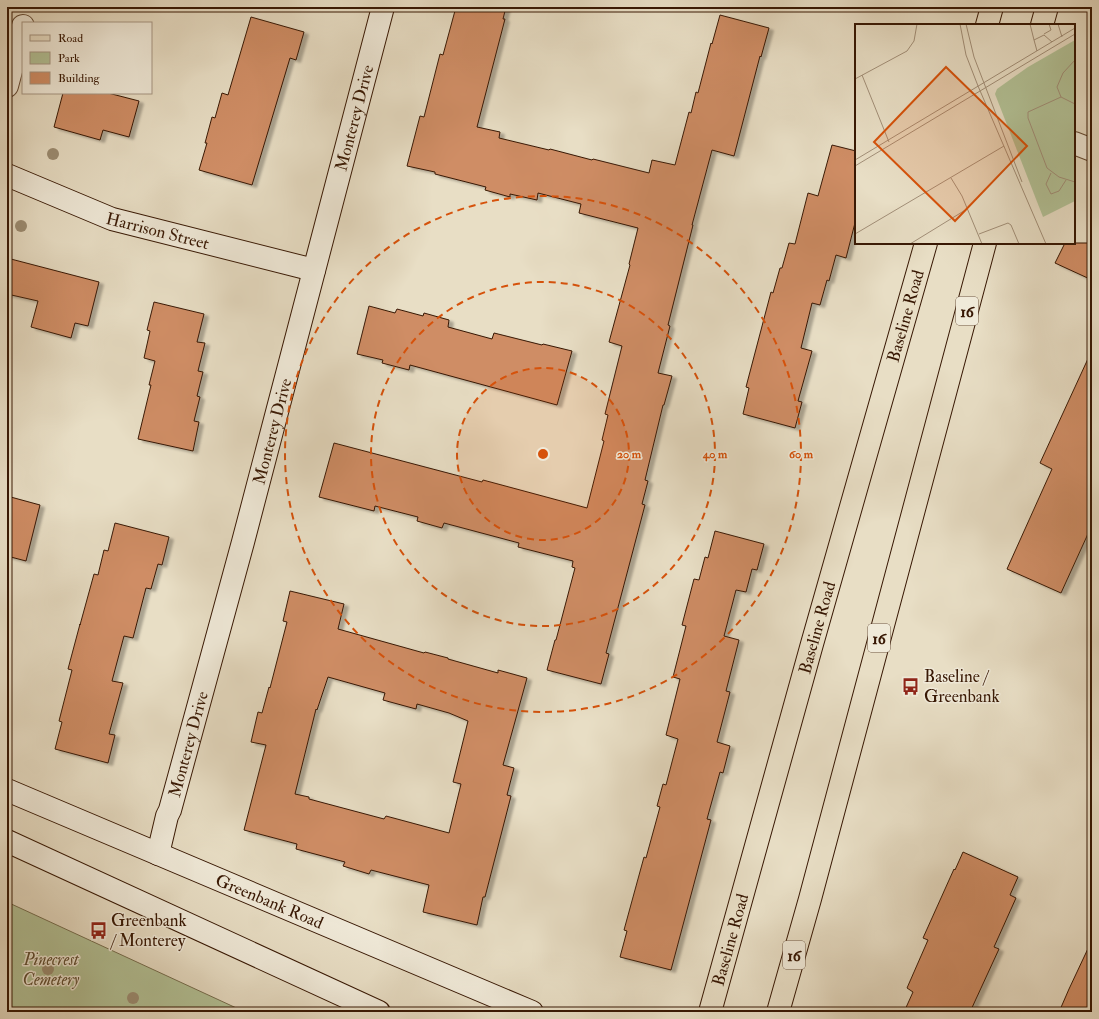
<svg xmlns="http://www.w3.org/2000/svg" width="1099" height="1019" font-family="'IM FELL Double Pica',serif">
	<style>
		.green { fill: #b3c297; stroke: #766d4e }
		.building { fill: #cf8d65; stroke: #381804; fill-rule: evenodd; filter: url(#shadow) }
		.lines { fill: none; stroke-linecap: round; stroke-linejoin: round }
		.street-casing { stroke: #644a34; stroke-width: 24 }
		.secondary-casing { stroke: #381804; stroke-width: 24 }
		.primary-casing { stroke: #381804; stroke-width: 24 }
		.street { stroke: #f0ead9; stroke-width: 22 }
		.secondary { stroke: #f0ead9; stroke-width: 22 }
		.primary { stroke: #e8dec5; stroke-width: 22 }
		.tree { fill: #9c8d73 }
		.ring { fill: none; stroke: #d6520b; stroke-width: 2; stroke-dasharray: 7 5 }
		.labels { text-anchor: middle; stroke-width: 3; stroke-linejoin: round; paint-order: stroke }
		.shield { fill: #f0ead9; stroke: #6f5744; stroke-width: 1 }
		.shield-label { font-size: 16px; font-weight: bold; fill: #381804 }
		.street-label { font-size: 17px; fill: #381804; stroke: #f0ead9 }
		.poi-label { font-size: 17px; fill: #381804; stroke: #f0ead9; text-anchor: start }
		.park-label { font-size: 17px; font-style: italic; fill: #5d4b30; stroke: #f0ead9 }
		.inset-road { fill: none; stroke: #a28f78; stroke-width: 1 }
		.view { fill: #d6520b; fill-opacity: 0.15; stroke: #d6520b; stroke-width: 2 }
		.inset-edge { fill: none; stroke: #381804; stroke-width: 2 }
		.centre { fill: #d6520b; stroke: #f0ead9; stroke-width: 2 }
		.ring-label { font-size: 12px; text-anchor: middle; font-weight: bold; fill: #d6520b; stroke: #f0ead9; stroke-width: 3; stroke-linejoin: round; paint-order: stroke }
	</style>
	<defs>
		<filter id="shadow"><feDropShadow dx="4.5" dy="2.5" stdDeviation="1" flood-color="#0004"/></filter>
	</defs>
	<rect width="100%" height="100%" fill="#e8dec5"/>
	<filter id="stains"><feTurbulence type="fractalNoise" baseFrequency=".005" numOctaves="4"/><feColorMatrix values="0 0 0 0 .2 0 0 0 0 .09 0 0 0 0 .02 0 0 0 .5 -.17"/></filter>
	<radialGradient id="worn" r=".72"><stop offset=".6" stop-color="#630" stop-opacity="0"/><stop offset="1" stop-color="#630" stop-opacity=".3"/></radialGradient>
	<path class="green" d="M 7,902 L 245,1012 L 7,1012 Z"/>
	<path class="building" d="M 456,7 L 506,7 L 503,19 L 505,19 L 477,127 L 500,132 L 499,138 L 549,150 L 550,149 L 592,160 L 593,159 L 649,173 L 652,160 L 675,165 L 689,112 L 691,113 L 696,92 L 698,93 L 711,43 L 712,44 L 720,15 L 769,28 L 761,57 L 760,56 L 734,156 L 712,150 L 692,225 L 693,225 L 668,325 L 670,326 L 658,373 L 672,376 L 664,405 L 663,405 L 645,480 L 648,481 L 642,504 L 645,505 L 606,653 L 609,654 L 601,684 L 547,670 L 555,640 L 556,640 L 575,568 L 572,567 L 573,561 L 518,547 L 519,543 L 444,523 L 442,528 L 417,521 L 418,517 L 375,506 L 374,511 L 319,497 L 334,443 L 482,482 L 483,480 L 587,508 L 604,441 L 602,440 L 608,415 L 605,414 L 622,346 L 609,342 L 630,265 L 629,264 L 638,228 L 579,213 L 581,204 L 538,193 L 537,200 L 510,194 L 510,197 L 485,190 L 486,187 L 435,174 L 435,172 L 407,166 L 420,116 L 424,117 L 440,54 L 443,55 Z
		M 251,17 L 304,32 L 296,60 L 290,58 L 252,185 L 199,170 L 207,143 L 205,143 L 212,117 L 215,118 L 222,93 L 228,95 Z
		M 63,93 L 108,93 L 139,101 L 129,137 L 103,130 L 100,140 L 54,127 Z
		M 832,145 L 856,151 L 856,219 L 846,258 L 836,255 L 829,281 L 827,280 L 820,305 L 812,303 L 801,348 L 812,351 L 798,401 L 802,402 L 795,428 L 743,414 L 749,388 L 746,387 L 771,292 L 773,293 L 780,268 L 782,268 L 789,243 L 795,244 L 808,193 L 818,196 Z
		M 1065,243 L 1092,243 L 1092,280 L 1055,263 Z
		M 7,258 L 99,282 L 88,326 L 75,323 L 71,338 L 31,327 L 38,301 L 7,294 Z
		M 154,302 L 204,314 L 197,342 L 205,343 L 198,371 L 203,372 L 197,396 L 200,397 L 194,421 L 199,422 L 193,451 L 138,439 L 151,385 L 149,385 L 155,361 L 144,358 L 150,331 L 147,330 Z
		M 369,306 L 395,313 L 397,309 L 423,316 L 424,313 L 449,320 L 448,327 L 492,339 L 494,333 L 542,345 L 543,344 L 572,351 L 557,405 L 410,365 L 409,370 L 382,363 L 383,360 L 357,354 Z
		M 1092,350 L 1092,525 L 1061,593 L 1007,569 L 1052,469 L 1040,463 Z
		M 7,496 L 40,505 L 26,561 L 7,556 Z
		M 115,523 L 169,537 L 162,565 L 158,564 L 151,589 L 146,588 L 133,638 L 124,636 L 112,681 L 123,683 L 109,734 L 115,735 L 108,763 L 55,749 L 62,722 L 59,721 L 72,670 L 68,669 L 80,624 L 80,625 L 94,574 L 98,575 L 104,550 L 108,551 Z
		M 715,531 L 764,544 L 757,570 L 752,569 L 746,592 L 736,590 L 724,636 L 739,640 L 726,691 L 730,692 L 717,742 L 730,746 L 723,773 L 720,772 L 707,819 L 711,820 L 671,970 L 620,957 L 627,931 L 624,930 L 644,857 L 646,858 L 660,807 L 657,806 L 663,784 L 666,785 L 678,739 L 666,735 L 680,679 L 673,677 L 686,626 L 682,625 L 694,579 L 699,580 L 705,557 L 708,558 Z
		M 290,591 L 344,604 L 338,629 L 424,653 L 425,652 L 448,658 L 448,659 L 498,673 L 498,670 L 527,678 L 503,765 L 514,768 L 507,795 L 511,796 L 485,897 L 483,897 L 477,925 L 423,912 L 429,885 L 371,870 L 369,874 L 343,866 L 345,862 L 296,849 L 297,844 L 244,830 L 266,745 L 251,742 L 258,712 L 262,713 L 269,687 L 270,688 L 287,622 L 283,621 ZM 328,677 L 385,693 L 383,700 L 416,709 L 417,704 L 449,713 L 468,721 L 453,782 L 461,784 L 449,833 L 386,816 L 384,819 L 309,799 L 309,797 L 295,794 L 316,709 L 317,710 Z
		M 963,852 L 1018,877 L 1010,895 L 1016,898 L 994,947 L 999,949 L 970,1012 L 904,1012 L 913,992 L 907,988 L 928,940 L 923,938 L 954,869 L 955,870 Z
		M 1092,940 L 1092,1012 L 1059,1012 L 1069,989 Z"/>
	<g class="lines">
		<defs>
			<path id="street" d="M 7,86 L 23,26
				M 1074,143 L 1092,150"/>
			<g id="secondary">
				<path id="s1" d="M 7,175 L 112,219 L 314,270"/>
				<path id="s2" d="M 7,790 L 532,1012"/>
				<path d="M 7,841 L 379,1012"/>
				<path id="s3" d="M 158,854 L 167,816 L 170,810 L 243,542 L 383,7"/>
			</g>
			<g id="primary">
				<path d="M 987,25 L 992,7"/>
				<path d="M 1042,25 L 1047,7"/>
				<path id="s4" d="M 710,1012 L 812,644 L 926,243"/>
				<path d="M 778,1012 L 810,899 L 985,243"/>
			</g>
		</defs>
		<use href="#street" class="street-casing"/>
		<use href="#secondary" class="secondary-casing"/>
		<use href="#primary" class="primary-casing"/>
		<use href="#street" class="street"/>
		<use href="#secondary" class="secondary"/>
		<use href="#primary" class="primary"/>
	</g>
	<g class="tree">
		<circle cx="53" cy="154" r="6"/>
		<circle cx="21" cy="226" r="6"/>
		<circle cx="48" cy="969" r="6"/>
		<circle cx="133" cy="998" r="6"/>
	</g>
	<circle cx="543" cy="454" r="86" fill="#d6520b" fill-opacity=".12"/>
	<g class="ring">
		<circle cx="543" cy="454" r="86"/>
		<circle cx="543" cy="454" r="172"/>
		<circle cx="543" cy="454" r="258"/>
	</g>
	<defs>
		<symbol id="bus-bare" viewBox="-9 -9 18 18"><path d="M-5-6H5V4H4V6H2V4H-2V6H-4V4H-5ZM-3.5-4V0h7V-4ZM-3.5 1.2v1.5H-2V1.2ZM2 1.2v1.5H3.5V1.2Z" fill="#8f2418" stroke="#f0ead9" stroke-width="2.5" paint-order="stroke"/></symbol>
	</defs>
	<g fill-rule="evenodd">
		<use href="#bus-bare" x="898" y="674" width="25" height="25"/>
		<use href="#bus-bare" x="86" y="918" width="25" height="25"/>
	</g>
	<g class="labels">
		<g class="shield">
			<rect x="956" y="297" width="22" height="28" rx="3"/>
			<rect x="868" y="624" width="22" height="28" rx="3"/>
			<rect x="783" y="941" width="22" height="28" rx="3"/>
		</g>
		<g class="shield-label">
			<text x="967" y="317">16</text>
			<text x="879" y="644">16</text>
			<text x="794" y="961">16</text>
		</g>
		<g class="street-label">
			<text dy="6" stroke="none"><textPath href="#s3" startOffset="762">Monterey Drive</textPath></text>
			<text dy="6" stroke="none"><textPath href="#s1" startOffset="161">Harrison Street</textPath></text>
			<text dy="6" stroke="none"><textPath href="#s4" startOffset="723">Baseline Road</textPath></text>
			<text dy="6" stroke="none"><textPath href="#s3" startOffset="438">Monterey Drive</textPath></text>
			<text dy="6" stroke="none"><textPath href="#s4" startOffset="399">Baseline Road</textPath></text>
			<text dy="6" stroke="none"><textPath href="#s3" startOffset="114">Monterey Drive</textPath></text>
			<text dy="6" stroke="none"><textPath href="#s2" startOffset="285">Greenbank Road</textPath></text>
			<text dy="6" stroke="none"><textPath href="#s4" startOffset="75">Baseline Road</textPath></text>
		</g>
		<g class="poi-label">
			<text x="924" y="682">Baseline /<tspan x="924" dy="20">Greenbank</tspan></text>
			<text x="111" y="926">Greenbank<tspan x="111" dy="20">/ Monterey</tspan></text>
		</g>
		<g class="park-label">
			<text x="51" y="965">Pinecrest<tspan x="51" dy="20">Cemetery</tspan></text>
		</g>
	</g>
	<g transform="translate(855 24)">
		<rect width="220" height="220" fill="#e8dec5"/>
		<path d="M 220,16 L 220,177 L 188,193 L 140,70 L 142,65 L 173,43 Z" fill="#b3c297"/>
		<path class="inset-road" d="M 105,0 L 111,31 L 123,62 L 191,220M 111,0 L 119,33 L 167,158M 175,0 L 179,16M 203,0 L 207,13M 189,10 L 196,6 L 194,0M 182,27 L 179,16 L 189,11 L 197,18M 220,36 L 208,49 L 202,63 L 206,73 L 220,80M 7,51 L 34,118M 0,55 L 52,27 L 59,17 L 62,0M 206,73 L 173,88 L 173,94 L 192,144 L 204,153 L 220,158M 0,136 L 220,4M 0,142 L 220,10M 196,149 L 191,160 L 196,170 L 204,167 L 211,156M 96,154 L 107,172 L 127,220M 0,210 L 149,122M 124,210 L 153,199 L 156,201 L 164,220M 55,220 L 112,185"/>
		<path class="view" d="M 91,43 L 172,122 L 100,197 L 19,118 Z"/>
		<rect width="220" height="220" class="inset-edge"/>
	</g>
	<circle cx="543" cy="454" r="6" class="centre"/>
	<g class="ring-label">
		<text x="629" y="458">20 m</text>
		<text x="715" y="458">40 m</text>
		<text x="801" y="458">60 m</text>
	</g>
	<rect width="1099" height="1019" fill="none" stroke="#e8dec5" stroke-width="24"/>
	<rect x="8" y="8" width="1083" height="1003" fill="none" stroke="#381804" stroke-width="2"/>
	<rect x="12" y="12" width="1075" height="995" fill="none" stroke="#381804"/>
	<rect x="22" y="22" width="130" height="72" fill="#f0ead9" stroke="#a69684"/>
	<rect x="30" y="35" width="20" height="6" fill="#e8dec5" stroke="#a69684"/>
	<text x="58" y="42" font-size="12" fill="#381804">Road</text>
	<rect x="30" y="52" width="20" height="12" fill="#b3c297" stroke="#a69684"/>
	<text x="58" y="62" font-size="12" fill="#381804">Park</text>
	<rect x="30" y="72" width="20" height="12" fill="#cf8d65" stroke="#a69684"/>
	<text x="58" y="82" font-size="12" fill="#381804">Building</text>
	<rect width="100%" height="100%" filter="url(#stains)"/>
	<rect width="100%" height="100%" fill="url(#worn)"/>
</svg>
